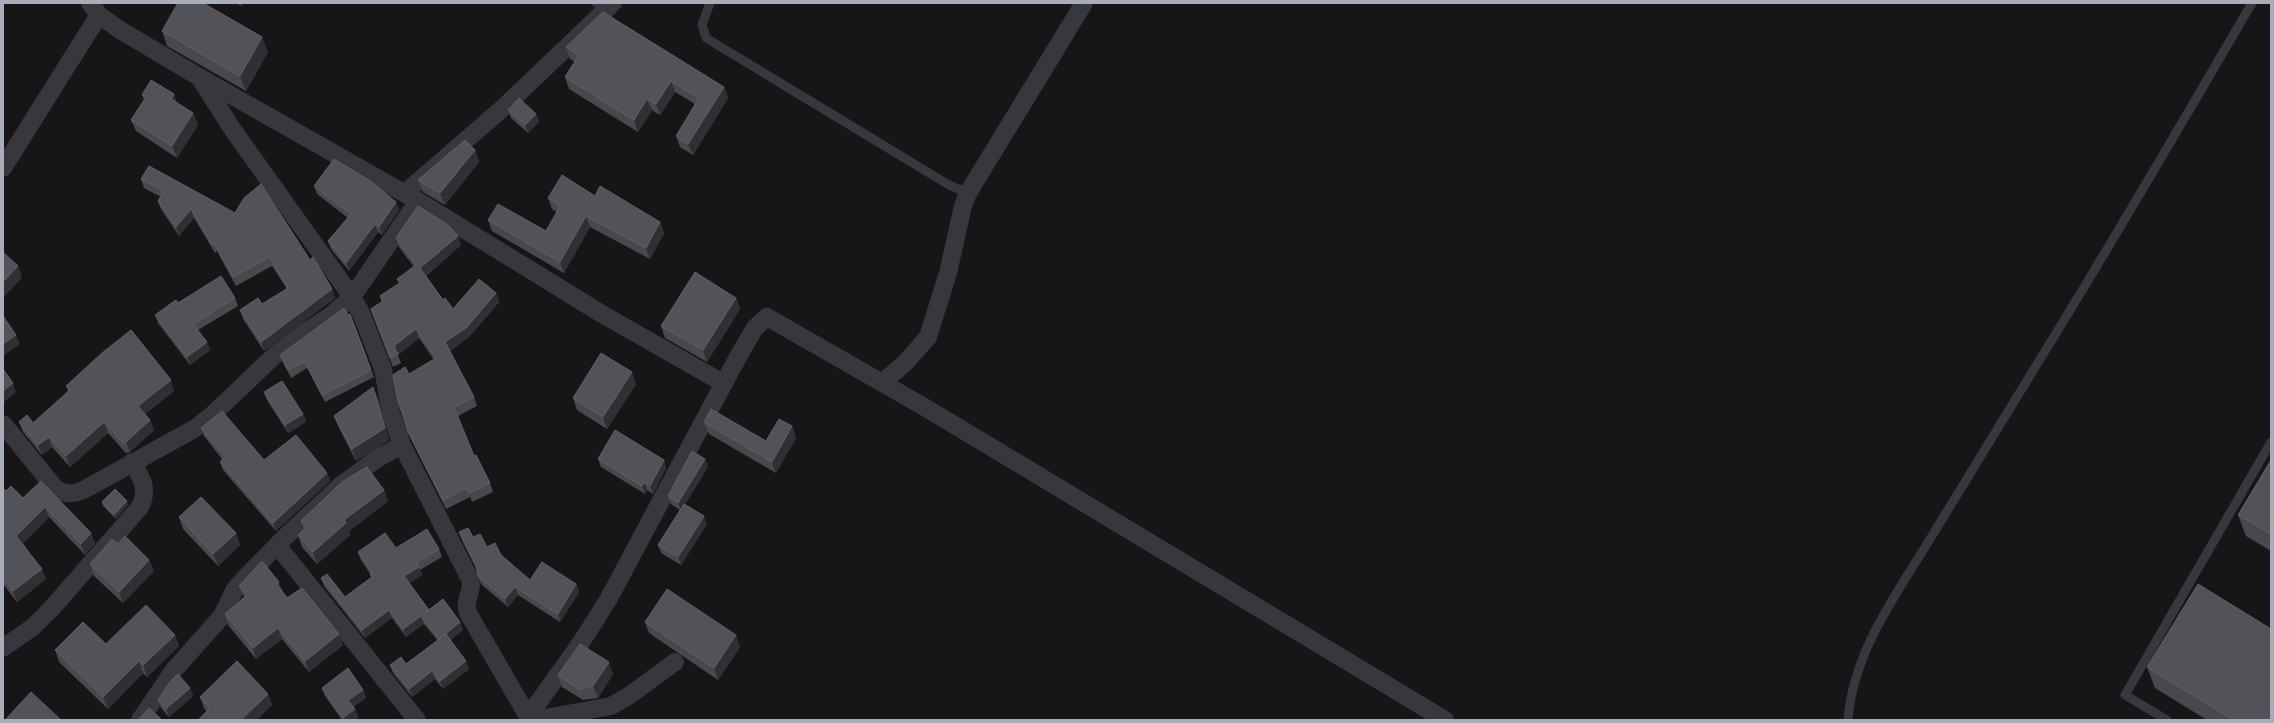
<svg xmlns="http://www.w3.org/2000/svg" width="2274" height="723" font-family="'PT Sans Narrow',sans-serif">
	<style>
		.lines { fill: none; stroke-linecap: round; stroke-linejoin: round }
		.lane { stroke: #37383d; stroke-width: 9 }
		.street { stroke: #37383d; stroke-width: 18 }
		.wall { fill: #47494d }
		.shaded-wall { fill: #2f3033 }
		.building { fill: #525359; stroke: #5f6168 }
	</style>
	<rect width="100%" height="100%" fill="#161618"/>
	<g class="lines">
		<path class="lane" d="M 596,3 L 606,9
			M 710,3 L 702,25 L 706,38 L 949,185 L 968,193
			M 1848,720 C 1853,654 1893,599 1927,544 C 1965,481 2004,419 2042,356 C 2114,240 2183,121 2252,3
			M 2167,720 L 2125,695 L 2271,442"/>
		<path class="street" d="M 90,3 L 99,15 L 120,30 L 199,77 L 418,201 L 602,314 L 723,383
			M 201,80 L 233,130 L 352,297 L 361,313 L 383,369 L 391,413 L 402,445 L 470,579 C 474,591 463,600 468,613 L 530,720
			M 3,168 L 99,15
			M 405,193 L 504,107 L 613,3
			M 882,383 L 906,362 L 928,337 L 948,273 L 963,206 L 968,193 L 1084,3
			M 3,424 L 55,488 C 67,496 77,494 89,487 L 194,429 L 212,415 L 275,355 L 305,332 L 330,316 L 352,297 L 418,201
			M 277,545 L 417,720
			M 3,648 L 33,627 L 52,608 L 140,507 C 149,489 142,478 132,462
			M 528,717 L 580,644 L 608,600 L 739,355 L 755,328 L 767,317 L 926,408 L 1445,720
			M 140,720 L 174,670 L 222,616 L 235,589 L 245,578 L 284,538 L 340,486 L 378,458 L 402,445
			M 534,720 L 611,706 L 630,695 L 675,662"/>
	</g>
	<path class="wall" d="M 236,3 L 243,3 L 241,6 Z
		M 162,31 L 268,52 L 246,91 L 167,46 Z
		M 566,47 L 724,87 L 728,98 L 693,155 L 680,147 L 676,136 L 695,104 L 675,92 L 660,115 L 652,110 L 638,132 L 569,89 L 565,77 L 575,62 L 570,59 Z
		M 174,94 L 177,103 L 193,113 L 198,125 L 177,158 L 136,131 L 131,120 L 144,100 L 142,95 Z
		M 508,110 L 536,114 L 539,122 L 528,133 L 511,118 Z
		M 475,150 L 479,162 L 445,205 L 423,192 L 418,180 Z
		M 141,179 L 310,260 L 332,289 L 335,298 L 264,351 L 243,319 L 240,310 L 262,304 L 287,289 L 272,266 L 236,286 L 217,251 L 215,253 L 194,218 L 179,236 L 161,209 L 158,201 L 161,197 L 144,188 Z
		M 314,186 L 396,202 L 399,210 L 382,235 L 378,232 L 349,271 L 331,249 L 328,241 L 348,218 L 317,194 Z
		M 595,196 L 660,222 L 664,233 L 650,259 L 590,227 L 564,273 L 492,231 L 488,220 L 546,231 L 557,212 L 552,209 L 548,198 Z
		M 458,236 L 461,245 L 426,276 L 443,300 L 453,309 L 496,293 L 499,302 L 469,337 L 450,351 L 474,397 L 477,406 L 458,416 L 474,456 L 490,483 L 493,492 L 472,502 L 470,497 L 446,509 L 412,441 L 398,401 L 409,374 L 434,360 L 419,338 L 398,355 L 401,363 L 393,367 L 371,309 L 382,302 L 380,296 L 399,283 L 397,279 L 414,267 L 399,247 L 396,238 Z
		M 235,298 L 238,306 L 198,330 L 210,350 L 190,365 L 158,323 L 155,315 Z
		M 736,298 L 740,309 L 707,362 L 665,338 L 661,326 Z
		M 350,314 L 374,377 L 325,402 L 307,368 L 291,378 L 283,362 L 280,355 Z
		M 636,384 L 607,429 L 577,410 L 573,398 Z
		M 66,386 L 174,391 L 145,414 L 150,420 L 154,430 L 130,452 L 126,453 L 108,433 L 70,467 L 52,447 L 42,455 L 23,432 L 19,422 L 33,423 L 68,391 Z
		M 264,392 L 303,414 L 306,422 L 288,433 L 267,400 Z
		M 378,398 L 389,440 L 356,461 L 339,428 L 334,416 Z
		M 704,422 L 766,441 L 792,426 L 796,438 L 776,473 L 709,434 Z
		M 201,428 L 264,460 L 327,473 L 330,481 L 276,531 L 223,470 L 220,462 L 222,459 L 204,436 Z
		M 598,459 L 664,460 L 666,468 L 653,494 L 647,490 L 645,494 L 601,467 Z
		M 705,459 L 708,467 L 685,504 L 707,524 L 681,565 L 661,553 L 658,545 L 680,510 L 671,504 L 668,496 Z
		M 2271,460 L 2271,551 L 2246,536 L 2238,515 Z
		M 41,481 L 95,543 L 85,555 L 49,517 L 23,543 L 46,579 L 17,602 L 3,584 L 3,488 L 6,491 L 23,498 Z
		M 384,490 L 388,501 L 349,531 L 350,535 L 317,564 L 302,547 L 298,535 L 304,529 L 301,521 Z
		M 127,501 L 128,505 L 116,519 L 103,506 L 102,502 Z
		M 179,517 L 236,533 L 240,545 L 218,566 L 183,529 Z
		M 459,532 L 473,537 L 487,547 L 501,555 L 530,580 L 576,584 L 579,592 L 560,622 L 518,595 L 508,607 L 481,584 L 478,576 L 477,570 L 462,540 Z
		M 118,544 L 154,571 L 123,603 L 94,576 L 90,564 Z
		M 396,548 L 439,549 L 442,557 L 420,570 L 422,575 L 409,583 L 429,610 L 460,622 L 463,630 L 450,640 L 469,669 L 443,689 L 435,679 L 412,697 L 393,673 L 390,665 L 406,664 L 438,641 L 424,624 L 406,637 L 392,618 L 365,638 L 324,586 L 321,578 L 345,597 L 372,577 L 371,575 L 361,560 L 358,552 Z
		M 239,586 L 283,592 L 287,598 L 343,645 L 309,672 L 282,639 L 256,659 L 228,625 L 225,614 L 244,597 Z
		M 645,622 L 740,647 L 718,680 L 649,633 Z
		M 175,635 L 179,646 L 147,677 L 143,673 L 108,709 L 59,662 L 55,650 L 106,644 Z
		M 2147,667 L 2271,720 L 2207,720 L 2155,688 Z
		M 613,674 L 598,698 L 583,700 L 562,687 L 558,675 Z
		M 190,688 L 193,696 L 169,717 L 161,708 L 158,700 Z
		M 322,688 L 363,690 L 366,698 L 353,707 L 358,717 L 354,720 L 342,720 L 325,696 Z
		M 268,694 L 272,705 L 207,712 L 204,708 L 200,697 Z"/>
	<path class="shaded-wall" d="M 240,3 L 243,3 L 241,6 Z
		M 262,37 L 268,52 L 246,91 L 240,76 Z
		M 671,81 L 675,92 L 660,115 L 656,104 Z
		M 724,87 L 728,98 L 693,155 L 688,144 Z
		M 174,94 L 178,106 L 171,99 Z
		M 647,99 L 652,110 L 638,132 L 634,120 Z
		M 193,113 L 198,125 L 177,158 L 172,146 Z
		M 536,114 L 539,122 L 528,133 L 525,125 Z
		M 475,150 L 479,162 L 445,205 L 440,193 Z
		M 396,202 L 399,210 L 382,235 L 379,227 Z
		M 191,209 L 194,218 L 179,236 L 176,227 Z
		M 586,216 L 590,227 L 564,273 L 560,262 Z
		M 660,222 L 664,233 L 650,259 L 646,248 Z
		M 375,224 L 378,232 L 349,271 L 346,263 Z
		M 458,236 L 461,245 L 424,277 L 420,268 Z
		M 18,266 L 22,278 L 3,298 L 3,282 Z
		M 332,289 L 335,298 L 264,351 L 261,342 Z
		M 496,293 L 499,302 L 469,337 L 449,351 L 445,342 Z
		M 736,298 L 740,309 L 707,362 L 703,350 Z
		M 416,329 L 419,338 L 398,355 L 394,346 Z
		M 16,335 L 20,344 L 3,356 L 3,344 Z
		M 207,342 L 210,350 L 190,365 L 187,357 Z
		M 632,372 L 636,384 L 607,429 L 603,417 Z
		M 171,380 L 174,391 L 142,417 L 138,406 Z
		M 13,383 L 16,392 L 3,403 L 3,391 Z
		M 373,387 L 378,398 L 389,440 L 356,461 L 352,449 Z
		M 303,414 L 306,422 L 288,433 L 285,425 Z
		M 150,420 L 154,430 L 130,452 L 126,442 Z
		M 104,422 L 108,433 L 70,467 L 66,456 Z
		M 792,426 L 796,438 L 776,473 L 772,462 Z
		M 49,437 L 52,447 L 42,455 L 38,445 Z
		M 705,459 L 708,467 L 681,511 L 678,503 Z
		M 664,460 L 666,468 L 653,494 L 650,486 Z
		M 327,473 L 330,481 L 276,531 L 273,523 Z
		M 644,482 L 647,490 L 645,494 L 642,486 Z
		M 384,490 L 388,501 L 349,531 L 350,535 L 317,564 L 313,552 L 344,520 Z
		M 127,501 L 128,505 L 116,519 L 114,515 Z
		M 45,507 L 49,517 L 20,546 L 16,536 Z
		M 704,516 L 707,524 L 681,565 L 678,557 Z
		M 91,533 L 95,543 L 85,555 L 81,544 Z
		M 236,533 L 240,545 L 218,566 L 213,554 Z
		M 149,560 L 154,571 L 123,603 L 119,592 Z
		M 419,567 L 422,575 L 407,585 L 404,576 Z
		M 42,569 L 46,579 L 17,602 L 13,591 Z
		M 279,582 L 283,593 L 277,584 Z
		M 576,584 L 579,592 L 560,622 L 558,614 Z
		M 515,587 L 518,595 L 508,607 L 505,599 Z
		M 389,610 L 392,618 L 365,638 L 362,630 Z
		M 429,610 L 421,616 L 424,624 L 406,637 L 403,629 Z
		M 460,622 L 463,630 L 442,647 L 439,639 Z
		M 278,628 L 282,639 L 256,659 L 253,648 Z
		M 339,634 L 343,645 L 309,672 L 305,661 Z
		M 175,635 L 179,646 L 147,677 L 143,665 Z
		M 736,635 L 740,647 L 718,680 L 714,668 Z
		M 139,661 L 143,673 L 108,709 L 103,697 Z
		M 466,661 L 469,669 L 443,689 L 440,681 Z
		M 609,662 L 613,674 L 598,698 L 593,686 Z
		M 432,671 L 435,679 L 412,697 L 409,689 Z
		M 190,688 L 193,696 L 169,717 L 166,709 Z
		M 363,690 L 366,698 L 351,708 L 348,700 Z
		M 268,694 L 272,705 L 257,720 L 241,720 Z
		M 355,709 L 358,717 L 354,720 L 344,720 L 343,718 Z"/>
	<path class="building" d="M 178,3 L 203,3 L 262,37 L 240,76 L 162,31 Z
		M 603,12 L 724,87 L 688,144 L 676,136 L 699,98 L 671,81 L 656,104 L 647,99 L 634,120 L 565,77 L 579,55 L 566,47 Z
		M 151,80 L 174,94 L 171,99 L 193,113 L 172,146 L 131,120 L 146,97 L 142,95 Z
		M 519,98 L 536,114 L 525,125 L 508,110 Z
		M 465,140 L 475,150 L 440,193 L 418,180 Z
		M 334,159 L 372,182 L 396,202 L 379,227 L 375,224 L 346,263 L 328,241 L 351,214 L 314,186 Z
		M 149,166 L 235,213 L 244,198 L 261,184 L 310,260 L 313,257 L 332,289 L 261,342 L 240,310 L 258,298 L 262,304 L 288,288 L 269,257 L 233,277 L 214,243 L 212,244 L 191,209 L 176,227 L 158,201 L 164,191 L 141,179 Z
		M 562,175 L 595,196 L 600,186 L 660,222 L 646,248 L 586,216 L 560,262 L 488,220 L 498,204 L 546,231 L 560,206 L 548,198 Z
		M 418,206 L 448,225 L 458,236 L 420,268 L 443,300 L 445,298 L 453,309 L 479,279 L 496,293 L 466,328 L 445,342 L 474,397 L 454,407 L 474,456 L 476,455 L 490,483 L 469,493 L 466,488 L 443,500 L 408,432 L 398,401 L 393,375 L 405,367 L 409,374 L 436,358 L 416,329 L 394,346 L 398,354 L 390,358 L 371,309 L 383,301 L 380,296 L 400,283 L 397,279 L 416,265 L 396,238 Z
		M 3,252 L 18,266 L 3,282 Z
		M 695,272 L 736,298 L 703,350 L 661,326 Z
		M 221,276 L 235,298 L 193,324 L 207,342 L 187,357 L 155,315 L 176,300 L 178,303 Z
		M 344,308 L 348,315 L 350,314 L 371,370 L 322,395 L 305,361 L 288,370 L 280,355 Z
		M 3,316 L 16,335 L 3,344 Z
		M 131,330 L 171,380 L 138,406 L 150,420 L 126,442 L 123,443 L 104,422 L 66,456 L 49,437 L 38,445 L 19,422 L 27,415 L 33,423 L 70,390 L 66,386 L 102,353 Z
		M 601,353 L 632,372 L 603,417 L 573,398 Z
		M 3,369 L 13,383 L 3,391 Z
		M 282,381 L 303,414 L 285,425 L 264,392 Z
		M 373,387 L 385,428 L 352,449 L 334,416 Z
		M 711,409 L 766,441 L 779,419 L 792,426 L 772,462 L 704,422 Z
		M 222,411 L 264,460 L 296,435 L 327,473 L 273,523 L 220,462 L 225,457 L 201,428 Z
		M 615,430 L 664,460 L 650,486 L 644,482 L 642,486 L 598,459 Z
		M 692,451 L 705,459 L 678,503 L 668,496 Z
		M 2271,460 L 2271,534 L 2238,515 Z
		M 367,467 L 384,490 L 344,520 L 346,523 L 313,552 L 298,535 L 307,527 L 301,521 L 342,482 Z
		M 41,481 L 91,533 L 81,544 L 45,507 L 16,536 L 42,569 L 13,591 L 3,578 L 3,488 L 6,491 L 11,486 L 23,498 Z
		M 115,489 L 127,501 L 114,515 L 102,502 Z
		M 201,497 L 236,533 L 213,554 L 179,517 Z
		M 684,504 L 704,516 L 678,557 L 658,545 Z
		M 468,528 L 473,537 L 480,534 L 487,547 L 495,543 L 501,555 L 530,580 L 542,562 L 576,584 L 558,614 L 515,587 L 505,599 L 478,576 L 476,566 L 459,532 Z
		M 427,529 L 439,549 L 416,563 L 419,567 L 404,576 L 429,610 L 403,629 L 389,610 L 362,630 L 321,578 L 327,574 L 345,597 L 372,577 L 370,574 L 372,573 L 358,552 L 385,533 L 396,548 Z
		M 125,536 L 149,560 L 119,592 L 90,564 L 112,539 L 118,544 Z
		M 262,561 L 279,582 L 277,584 L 287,598 L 302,588 L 339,634 L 305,661 L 278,628 L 253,648 L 225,614 L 247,595 L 239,586 Z
		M 2198,584 L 2271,629 L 2271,720 L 2234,720 L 2147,667 Z
		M 667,589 L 736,635 L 714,668 L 645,622 Z
		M 443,599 L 460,622 L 439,639 L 421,616 Z
		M 146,605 L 175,635 L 143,665 L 139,661 L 103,697 L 55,650 L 83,622 L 106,644 Z
		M 446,634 L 466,661 L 440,681 L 432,671 L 409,689 L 390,665 L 401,657 L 406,664 Z
		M 580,644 L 609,662 L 593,686 L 579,689 L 558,675 Z
		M 237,661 L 268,694 L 241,720 L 198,720 L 210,708 L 200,697 Z
		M 348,668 L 363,690 L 348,700 L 355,709 L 343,718 L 322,688 Z
		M 178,674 L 190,688 L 166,709 L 158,700 L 170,682 Z
		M 31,692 L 61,720 L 5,720 Z
		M 149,708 L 162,720 L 138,720 Z"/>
	<rect width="2274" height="723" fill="none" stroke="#a8adb8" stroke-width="8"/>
</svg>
